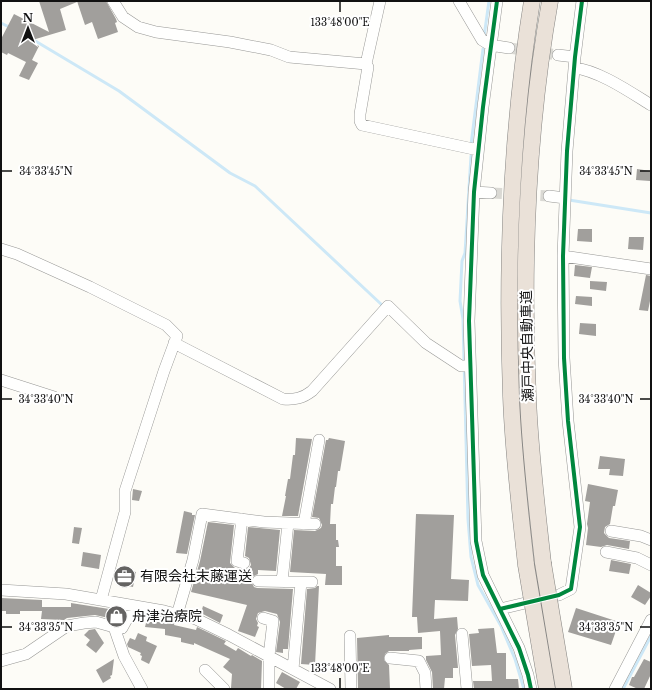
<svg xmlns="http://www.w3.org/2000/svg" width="652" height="690" font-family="'Libre Baskerville','Noto Sans JP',serif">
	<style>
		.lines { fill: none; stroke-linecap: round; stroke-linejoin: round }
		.stream { stroke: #cde8f7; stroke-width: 3 }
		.building { fill: #a19f9c }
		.minor-tunnel { stroke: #dad9d4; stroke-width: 11; stroke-dasharray: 11 5.5; stroke-linecap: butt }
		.minor-casing { stroke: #979795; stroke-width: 12 }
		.highway-casing { stroke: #858482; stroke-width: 17 }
		.minor { stroke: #fffffe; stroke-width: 11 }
		.highway { stroke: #eae1d8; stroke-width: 16 }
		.highway-bridge-casing { stroke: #858482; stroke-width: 17; stroke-linecap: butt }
		.highway-bridge { stroke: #eae1d8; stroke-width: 16 }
		.cycleway-casing { stroke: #fff; stroke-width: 6 }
		.cycleway { stroke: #00873e; stroke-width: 4 }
		.ticks { fill: none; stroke: #111; stroke-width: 1.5 }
		.labels { text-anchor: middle; stroke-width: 4; stroke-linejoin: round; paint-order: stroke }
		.street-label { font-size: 14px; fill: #111; stroke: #fff }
		.poi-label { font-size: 14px; fill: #111; stroke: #fff; text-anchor: start }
		.ticks-label { font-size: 10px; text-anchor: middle; fill: #111; stroke: #fff; stroke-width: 4; stroke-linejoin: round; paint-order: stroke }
	</style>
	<rect width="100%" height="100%" fill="#fdfcf7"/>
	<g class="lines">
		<path class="stream" d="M 1,23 L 11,28
			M 484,37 L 489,1
			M 32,39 L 119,91 L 230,173 L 255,186 L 382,305
			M 471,145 L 483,49
			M 471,156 L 465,253 L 462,261 L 460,301 L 463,319 L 468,519 L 471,557 L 478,585 L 501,626 L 515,659 L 524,689
			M 569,200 L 651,213
			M 623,689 L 651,636"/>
	</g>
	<path class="building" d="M 39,1 L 77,1 L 77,2 L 60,9 L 66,30 L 29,41 L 39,46 L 32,60 L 38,63 L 29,80 L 19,76 L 26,62 L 8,53 L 7,55 L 1,52 L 1,39 L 14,14 L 49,32 Z
		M 77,1 L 106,1 L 116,19 L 117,22 L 115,23 L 118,32 L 98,39 L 92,22 L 85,25 Z
		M 637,169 L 651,171 L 650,181 L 636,180 Z
		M 578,229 L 592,229 L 592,242 L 577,241 Z
		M 629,237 L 644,237 L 643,250 L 628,249 Z
		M 575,265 L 592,267 L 590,278 L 574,276 Z
		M 646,275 L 651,276 L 651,301 L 650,301 L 648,311 L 639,310 Z
		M 590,281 L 607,282 L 606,291 L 590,289 Z
		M 576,296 L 592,297 L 592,306 L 575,304 Z
		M 580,323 L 596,324 L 596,336 L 579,334 Z
		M 296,438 L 312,439 L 298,516 L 282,516 L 286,496 L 285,496 L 288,479 L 290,479 L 293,455 L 295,455 Z
		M 329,438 L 345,441 L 340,471 L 338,471 L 336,487 L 335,487 L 333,504 L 331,504 L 330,524 L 336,524 L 336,540 L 338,540 L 339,547 L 336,547 L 336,566 L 342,566 L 342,585 L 325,585 L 326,574 L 290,572 L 294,530 L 315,531 L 321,528 L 322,525 L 319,518 L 312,517 L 326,440 L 328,440 Z
		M 600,456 L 625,459 L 623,476 L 609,475 L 610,469 L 598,469 Z
		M 588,484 L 618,490 L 615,506 L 613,506 L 610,524 L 605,527 L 604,533 L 609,538 L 630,541 L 629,549 L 607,545 L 601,547 L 586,545 L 588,528 L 587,524 L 590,502 L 585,501 Z
		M 133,489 L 142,491 L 139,501 L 132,500 Z
		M 184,511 L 192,513 L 192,515 L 195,515 L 187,554 L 176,553 Z
		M 416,514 L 454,515 L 451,579 L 469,580 L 468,601 L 435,600 L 434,619 L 457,617 L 458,629 L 455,635 L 458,668 L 453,668 L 453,678 L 445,678 L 444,689 L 433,689 L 432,672 L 426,660 L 426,656 L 441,655 L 440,631 L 418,633 L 417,617 L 412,617 Z
		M 208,522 L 234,525 L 230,563 L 235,568 L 242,570 L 249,568 L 251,565 L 249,558 L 245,556 L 248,527 L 280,530 L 276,571 L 258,570 L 258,574 L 252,577 L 251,581 L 254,587 L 257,588 L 293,589 L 288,649 L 283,649 L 283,653 L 276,652 L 280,622 L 277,614 L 265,611 L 258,613 L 256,619 L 258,623 L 257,626 L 259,627 L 255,637 L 238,631 L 247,605 L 191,592 L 200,561 Z
		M 74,527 L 82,528 L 79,544 L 72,543 Z
		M 83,552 L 101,555 L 99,569 L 81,566 Z
		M 611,560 L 631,564 L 629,574 L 609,571 Z
		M 117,568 L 136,572 L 133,587 L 123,585 L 124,581 L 114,580 Z
		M 638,585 L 651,593 L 651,596 L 645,605 L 631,597 Z
		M 317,586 L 319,586 L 315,665 L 301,664 L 307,589 L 315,588 Z
		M 1,598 L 42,600 L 42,607 L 71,607 L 71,603 L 122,611 L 118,620 L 95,615 L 67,618 L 64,620 L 41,619 L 42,611 L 20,611 L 20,614 L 6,614 L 6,611 L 1,611 Z
		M 203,606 L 223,615 L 220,623 L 201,613 Z
		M 576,608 L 619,622 L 611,645 L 568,632 Z
		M 147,619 L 175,622 L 174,625 L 196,630 L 197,627 L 226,641 L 224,644 L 236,651 L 238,648 L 251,656 L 252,655 L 262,661 L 261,689 L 231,688 L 232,674 L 223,667 L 230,659 L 194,643 L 194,645 L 181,642 L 181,638 L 165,635 L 165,629 L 145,627 Z
		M 494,628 L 497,653 L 506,653 L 506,679 L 518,679 L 519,689 L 474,689 L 473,681 L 492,681 L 491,665 L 472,666 L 469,634 L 479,633 L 478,629 Z
		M 95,629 L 104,643 L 96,653 L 86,645 L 90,640 L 84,635 L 89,630 Z
		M 138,633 L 147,637 L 146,641 L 157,646 L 149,664 L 141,660 L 142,656 L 140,655 L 141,653 L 128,647 L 127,644 L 130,638 L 135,640 Z
		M 389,635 L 389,637 L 422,637 L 422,649 L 409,650 L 409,651 L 389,651 L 385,654 L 384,660 L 389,665 L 390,689 L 358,689 L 357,638 Z
		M 114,659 L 112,675 L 110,676 L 111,678 L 103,683 L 96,670 Z
		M 644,659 L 651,662 L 651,674 L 644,689 L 638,689 L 629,685 L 632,677 L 634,677 Z
		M 282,672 L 300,682 L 296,689 L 286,689 L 276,683 Z"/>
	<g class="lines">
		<path class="minor-tunnel" d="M 509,48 L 558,55
			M 491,193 L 549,196"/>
		<defs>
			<path id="minor" d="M 113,1 L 123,17 L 138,27 L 156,32 L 230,42 L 271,50 L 289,57 L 366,64 L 380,1
				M 459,1 L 482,40 L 490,45 L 509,48
				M 497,1 L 483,107 L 474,192 L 469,321 L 476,541 L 483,575 L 519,648 L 528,675 L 531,689
				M 558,55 L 575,57
				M 366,64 L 368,67 L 360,114 L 360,121 L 362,125 L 478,150
				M 574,68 C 598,70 630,92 651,105
				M 474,192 L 491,193
				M 549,196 L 565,198
				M 1,249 L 17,254 L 90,287 L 166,325 L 177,336 L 164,371 L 125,491 L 125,512 L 101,600
				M 563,256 L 651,269
				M 174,343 L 283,399 C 295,400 303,398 312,391 L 388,306 L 426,343 L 461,366 L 470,366
				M 1,380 L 54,397
				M 242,519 L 237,561 L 244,563
				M 304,524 L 319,440
				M 611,531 L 641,536 L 651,540
				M 606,552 L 637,558 L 651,565
				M 258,581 L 312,582
				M 282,582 L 288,523
				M 1,590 L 66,594 L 164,611 L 196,619 L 229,635 L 330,689
				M 500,609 L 559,595 L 571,589 L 580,527 L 568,421 L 564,358 L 563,256 L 567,151 L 575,57 L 582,1
				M 177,615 L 193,560 L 202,514 L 264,522 L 315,524
				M 263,618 L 273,621 L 269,656 L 269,689
				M 114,627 L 124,656 L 142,689
				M 462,634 L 467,689
				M 350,636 L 351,689
				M 390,658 L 419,661 L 425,673 L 426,689
				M 1,661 L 26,654 L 67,626 L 84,623 L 96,622 L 114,627 L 122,628 L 132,610 L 133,606
				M 293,669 L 301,582
				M 205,670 L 224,689
				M 615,689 L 651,620"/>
			<path id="highway" d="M 543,563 C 537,508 530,452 528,397 C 522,265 527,131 550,1
				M 526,565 C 520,509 513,453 511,396 C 506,264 511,131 532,1"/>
		</defs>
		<use href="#minor" class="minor-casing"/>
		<use href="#highway" class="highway-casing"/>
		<use href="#minor" class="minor"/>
		<use href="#highway" class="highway"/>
		<defs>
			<path id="highway-bridge" d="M 543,563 L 564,689
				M 526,565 L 547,689"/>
		</defs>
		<use href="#highway-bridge" class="highway-bridge-casing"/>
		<use href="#highway-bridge" class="highway-bridge"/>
		<defs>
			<path id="cycleway" d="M 497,1 L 483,107 L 474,192 L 469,321 L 476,541 L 483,575 L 519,648 L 528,675 L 531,689
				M 500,609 L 559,595 L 571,589 L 580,527 L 568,421 L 564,358 L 563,256 L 567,151 L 575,57 L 582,1"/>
		</defs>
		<use href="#cycleway" class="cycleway-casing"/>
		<use href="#cycleway" class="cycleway"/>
	</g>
	<path class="ticks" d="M 340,2 L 340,12M 2,171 L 12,171M 640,171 L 650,171M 2,399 L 12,399M 640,399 L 650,399M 2,627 L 12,627M 640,627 L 650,627M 340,678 L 340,688"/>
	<defs>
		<symbol id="office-disc" viewBox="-11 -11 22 22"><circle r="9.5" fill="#646362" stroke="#fff"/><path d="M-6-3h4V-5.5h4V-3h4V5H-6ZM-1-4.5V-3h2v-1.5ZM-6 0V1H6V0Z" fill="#fff"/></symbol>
		<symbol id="shop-disc" viewBox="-11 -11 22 22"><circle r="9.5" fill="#646362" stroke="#fff"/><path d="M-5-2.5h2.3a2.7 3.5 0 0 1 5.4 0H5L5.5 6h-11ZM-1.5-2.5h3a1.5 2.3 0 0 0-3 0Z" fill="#fff"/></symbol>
	</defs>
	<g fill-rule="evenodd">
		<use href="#office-disc" x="112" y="564" width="25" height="25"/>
		<use href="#shop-disc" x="104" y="604" width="25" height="25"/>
	</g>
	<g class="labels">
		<g class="street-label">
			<text transform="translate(527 346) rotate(-91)" y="5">瀬戸中央自動車道</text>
		</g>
		<g class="poi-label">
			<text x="140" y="581">有限会社末藤運送</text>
			<text x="132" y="621">舟津治療院</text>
		</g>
	</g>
	<g class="ticks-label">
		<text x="340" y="26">133°48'00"E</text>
		<text x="46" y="175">34°33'45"N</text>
		<text x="606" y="175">34°33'45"N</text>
		<text x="46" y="403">34°33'40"N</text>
		<text x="606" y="403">34°33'40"N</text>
		<text x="46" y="631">34°33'35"N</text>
		<text x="606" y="631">34°33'35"N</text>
		<text x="340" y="672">133°48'00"E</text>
	</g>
	<rect width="652" height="690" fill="none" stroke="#111111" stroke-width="4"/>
	<g transform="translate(28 28)" stroke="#ffffff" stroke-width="3" paint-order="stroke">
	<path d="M0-3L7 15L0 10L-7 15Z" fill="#111111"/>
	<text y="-6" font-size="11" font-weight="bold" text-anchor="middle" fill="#111111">N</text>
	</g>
</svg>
